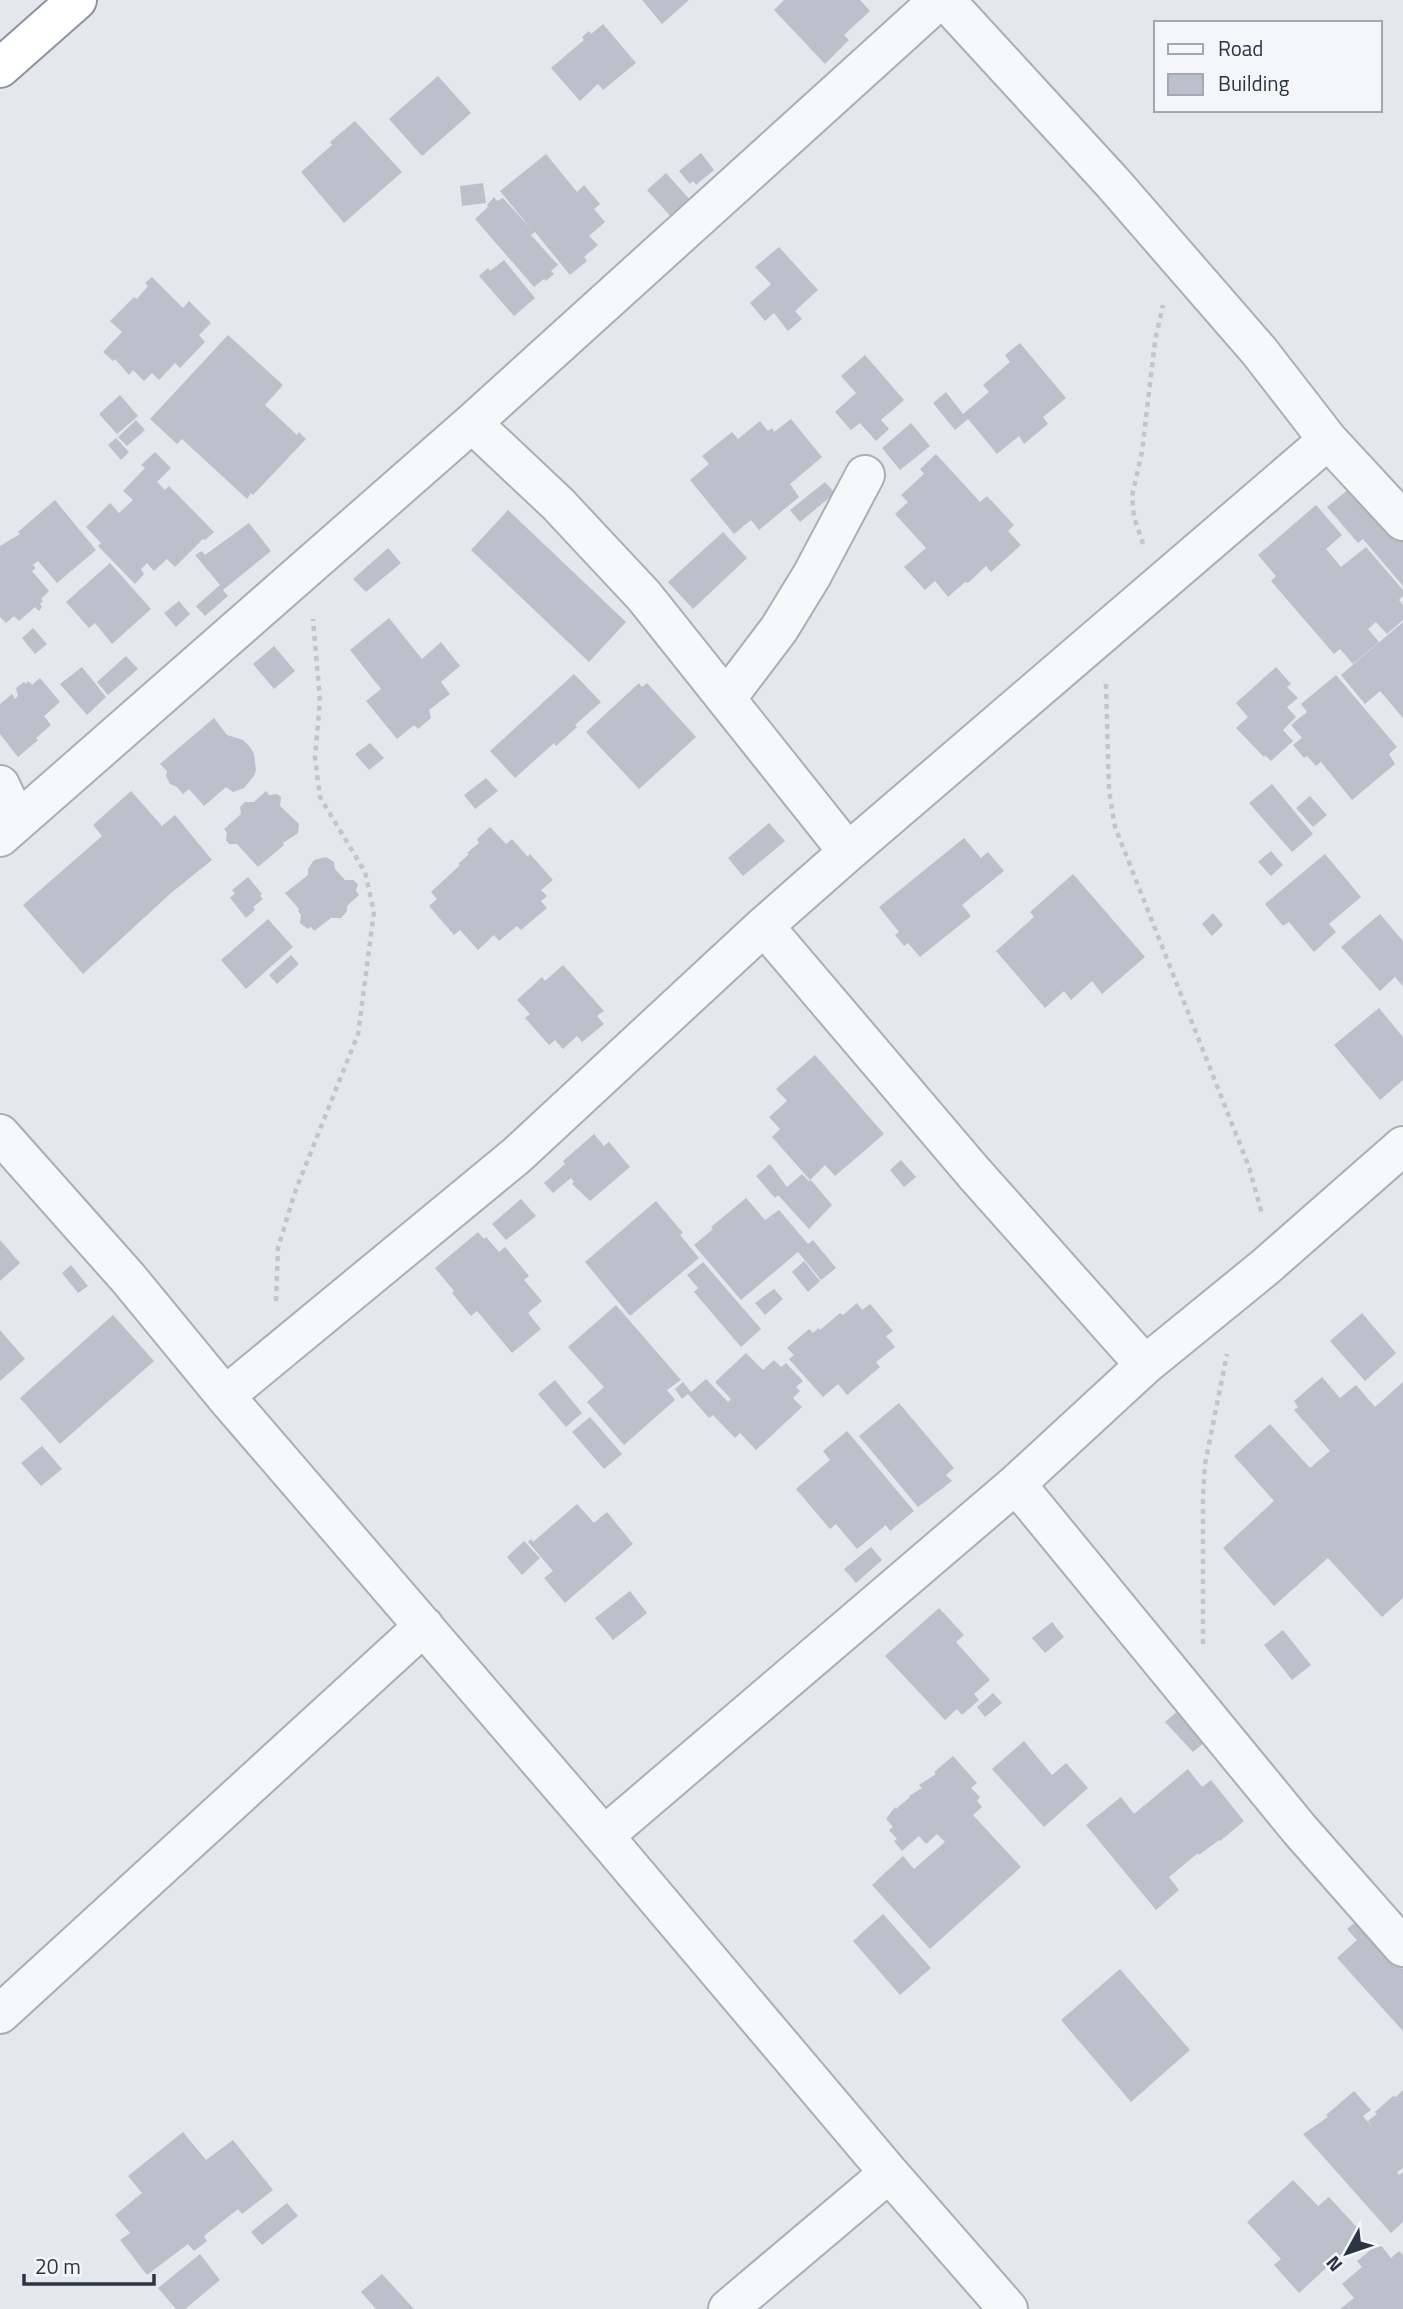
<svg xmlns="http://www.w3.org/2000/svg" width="1403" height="2309" font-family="'Titillium Web',sans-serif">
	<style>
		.building { fill: #bbc0ca }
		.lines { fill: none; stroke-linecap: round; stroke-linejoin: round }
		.minor-casing { stroke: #a9aeb7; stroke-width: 42 }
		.trunk-casing { stroke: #8b94a3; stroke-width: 42 }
		.path { stroke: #c2c5cb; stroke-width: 4.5; stroke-dasharray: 5 5; stroke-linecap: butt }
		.minor { stroke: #f7f8fa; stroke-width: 38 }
		.trunk { stroke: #fff; stroke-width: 38 }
	</style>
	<rect width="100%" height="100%" fill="#e4e7ec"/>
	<path class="building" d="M 642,0 L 689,0 L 662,24 Z
		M 784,0 L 860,0 L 870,11 L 844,35 L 849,40 L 825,64 L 774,10 Z
		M 603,24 L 636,63 L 603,90 L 598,84 L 580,101 L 551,68 L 584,40 L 582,37 L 589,31 L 591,34 Z
		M 438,76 L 471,113 L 422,156 L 389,119 Z
		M 355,121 L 402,172 L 344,223 L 301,172 L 332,145 L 330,142 Z
		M 701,153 L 714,170 L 696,185 L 693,181 L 690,184 L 679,171 Z
		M 546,154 L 577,192 L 584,185 L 600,204 L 594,209 L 605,222 L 589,236 L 598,245 L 584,257 L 587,261 L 570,275 L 535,232 L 531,235 L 558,265 L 551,271 L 554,274 L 546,281 L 544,279 L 534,287 L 475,219 L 488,207 L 487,205 L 494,197 L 497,201 L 503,198 L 532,230 L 500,191 Z
		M 666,173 L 692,202 L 673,219 L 647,190 Z
		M 483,183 L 486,203 L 462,206 L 460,186 Z
		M 779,247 L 818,290 L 795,311 L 802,319 L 788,331 L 774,313 L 765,321 L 750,303 L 771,284 L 755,267 Z
		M 504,260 L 535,298 L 514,316 L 479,276 L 488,268 L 490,271 Z
		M 152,277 L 183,308 L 189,301 L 211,323 L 199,335 L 205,342 L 180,368 L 175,363 L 159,380 L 152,373 L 144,381 L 133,370 L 129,375 L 115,359 L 113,361 L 103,352 L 122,332 L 110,321 L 134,297 L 137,299 L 148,286 L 145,283 Z
		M 228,335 L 283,385 L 265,405 L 297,435 L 299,432 L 306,439 L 253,495 L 251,493 L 247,499 L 182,439 L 177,444 L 150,419 Z
		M 1020,343 L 1066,398 L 1043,417 L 1048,424 L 1024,444 L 1019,436 L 997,454 L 968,419 L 955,430 L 933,403 L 946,392 L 963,414 L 989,392 L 983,385 L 1010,362 L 1005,355 Z
		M 865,355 L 904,400 L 881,420 L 889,429 L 876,441 L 860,423 L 851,430 L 835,412 L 856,393 L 841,376 Z
		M 120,395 L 138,416 L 117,434 L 99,414 Z
		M 791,419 L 822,457 L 790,484 L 799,497 L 759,530 L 751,520 L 734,534 L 690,480 L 709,464 L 702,456 L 732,432 L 738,439 L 760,421 L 768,431 L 772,428 L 774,432 Z
		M 136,420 L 145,430 L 127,446 L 118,437 Z
		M 911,423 L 930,446 L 900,470 L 882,448 Z
		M 116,438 L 129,452 L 121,460 L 108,445 Z
		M 155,452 L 171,468 L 157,482 L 165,490 L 169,486 L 214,532 L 205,540 L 203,539 L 175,567 L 167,559 L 154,571 L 147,563 L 141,569 L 144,574 L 135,584 L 98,546 L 101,543 L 86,527 L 110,503 L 119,513 L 133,500 L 123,491 L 145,468 L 141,465 Z
		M 936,454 L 980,502 L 987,496 L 1014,525 L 1008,531 L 1021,545 L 991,572 L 986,566 L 968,583 L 965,582 L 948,597 L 935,581 L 925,590 L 904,567 L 926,548 L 895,514 L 908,502 L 901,495 L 924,474 L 920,469 Z
		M 1362,478 L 1403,526 L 1403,586 L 1363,539 L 1358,543 L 1327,507 Z
		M 825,482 L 835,493 L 800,522 L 790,510 Z
		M 55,500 L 96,550 L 57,583 L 38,561 L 33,565 L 36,568 L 32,571 L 49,591 L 41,599 L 43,601 L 40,604 L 42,607 L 39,611 L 35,607 L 19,621 L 14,616 L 6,623 L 0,617 L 0,546 L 20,534 L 18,532 Z
		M 1316,505 L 1342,535 L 1326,549 L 1341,567 L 1366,547 L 1403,590 L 1403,596 L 1399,600 L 1403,605 L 1403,620 L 1387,634 L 1376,622 L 1368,629 L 1379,642 L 1353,664 L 1340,649 L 1334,654 L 1271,581 L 1276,576 L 1258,555 Z
		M 508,510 L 626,622 L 589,662 L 471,550 Z
		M 249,523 L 271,551 L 223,590 L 228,596 L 205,616 L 196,606 L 220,585 L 195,555 L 202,551 L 205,555 Z
		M 723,532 L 747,558 L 693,609 L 668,582 Z
		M 388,548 L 401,563 L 366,592 L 353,579 Z
		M 110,563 L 151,609 L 112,644 L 95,623 L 89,628 L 66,602 Z
		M 179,601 L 190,614 L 176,627 L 164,613 Z
		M 389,618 L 422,659 L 441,642 L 460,666 L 441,682 L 450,694 L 429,710 L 431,718 L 418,729 L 414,725 L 397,739 L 366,701 L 381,689 L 350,650 Z
		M 1403,622 L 1403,718 L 1380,691 L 1365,704 L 1341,675 Z
		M 33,628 L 47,644 L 35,654 L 22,638 Z
		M 274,646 L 295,671 L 274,689 L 253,664 Z
		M 126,656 L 138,669 L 108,695 L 97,682 Z
		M 82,667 L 106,697 L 87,715 L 60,684 Z
		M 1276,667 L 1291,684 L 1287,687 L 1298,698 L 1287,707 L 1296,717 L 1283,730 L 1293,741 L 1271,761 L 1265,755 L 1264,757 L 1236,728 L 1248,717 L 1236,703 Z
		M 574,674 L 601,702 L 575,725 L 577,727 L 556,746 L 554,743 L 515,778 L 490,751 Z
		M 1336,675 L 1397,747 L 1389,754 L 1395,764 L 1352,800 L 1321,762 L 1316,766 L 1307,756 L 1304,758 L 1293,745 L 1302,738 L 1291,725 L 1307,712 L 1301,704 Z
		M 40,678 L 60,702 L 44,716 L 51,725 L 36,738 L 38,740 L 18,757 L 0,734 L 0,704 L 12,694 L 15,699 L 18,696 L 16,688 L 24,682 L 26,684 L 28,681 L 32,685 Z
		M 639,683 L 642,687 L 647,683 L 696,737 L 639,789 L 586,732 Z
		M 214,718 L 227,735 L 243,740 L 250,747 L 254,754 L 256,770 L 254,776 L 244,788 L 233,792 L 226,787 L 204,806 L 189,789 L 183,794 L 177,787 L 170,784 L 166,776 L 167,771 L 160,764 Z
		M 370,743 L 384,758 L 369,770 L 355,754 Z
		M 486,778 L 498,791 L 475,809 L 464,795 Z
		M 1272,784 L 1313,834 L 1292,852 L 1249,803 Z
		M 131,791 L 162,826 L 175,815 L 212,860 L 171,893 L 83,974 L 23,905 L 102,836 L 93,825 Z
		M 266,791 L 269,795 L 277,794 L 281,797 L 280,806 L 299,824 L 298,833 L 283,843 L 284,845 L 258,867 L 237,844 L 229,844 L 226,840 L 227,833 L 224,829 L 241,814 L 240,807 L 245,802 L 254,802 Z
		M 1310,796 L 1327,815 L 1313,827 L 1296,808 Z
		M 769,823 L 785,841 L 743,876 L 728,858 Z
		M 490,827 L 506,844 L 512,839 L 528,857 L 530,854 L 553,880 L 541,890 L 547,896 L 541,901 L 547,908 L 521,930 L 517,926 L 499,941 L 494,935 L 478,950 L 460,930 L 454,935 L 429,906 L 437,899 L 431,892 L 460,865 L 458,864 L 469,854 L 467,853 L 479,843 L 477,839 Z
		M 964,838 L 981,858 L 988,852 L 1004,871 L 962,905 L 971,916 L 920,957 L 908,943 L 904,946 L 895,935 L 899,932 L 879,907 Z
		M 1271,851 L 1283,865 L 1271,876 L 1258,862 Z
		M 1325,854 L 1361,897 L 1329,924 L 1336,932 L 1314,952 L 1289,922 L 1283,926 L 1265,904 Z
		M 326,857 L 334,862 L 335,869 L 345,880 L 353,880 L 358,884 L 356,891 L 359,895 L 347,906 L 347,911 L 341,918 L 331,918 L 314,931 L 311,927 L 308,929 L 300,923 L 301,915 L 298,911 L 299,909 L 285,893 L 308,875 L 308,869 L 314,860 Z
		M 1073,874 L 1145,957 L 1102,994 L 1092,981 L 1071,1000 L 1064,991 L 1045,1008 L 996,951 L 1034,917 L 1030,912 Z
		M 248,877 L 262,894 L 260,896 L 263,899 L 253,907 L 255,910 L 246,918 L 230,898 L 235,893 L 232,890 Z
		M 1213,913 L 1223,925 L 1212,936 L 1202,924 Z
		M 1380,914 L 1403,941 L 1403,986 L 1395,977 L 1380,991 L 1341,947 Z
		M 268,919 L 293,947 L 246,989 L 221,960 Z
		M 291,955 L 299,964 L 277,984 L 269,975 Z
		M 563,965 L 604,1011 L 597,1016 L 604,1024 L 582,1042 L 577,1036 L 563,1049 L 555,1040 L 549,1045 L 525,1018 L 530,1014 L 517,1000 L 542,977 L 545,981 Z
		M 1379,1008 L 1403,1037 L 1403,1080 L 1380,1100 L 1334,1045 Z
		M 815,1055 L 884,1134 L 835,1176 L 825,1165 L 810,1180 L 772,1137 L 780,1129 L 769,1117 L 787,1101 L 776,1089 Z
		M 594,1134 L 604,1146 L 609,1142 L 630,1167 L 590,1201 L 572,1184 L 574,1182 L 571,1178 L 553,1193 L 544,1183 L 565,1164 L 563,1161 Z
		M 901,1160 L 916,1177 L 904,1187 L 890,1170 Z
		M 770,1164 L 787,1187 L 802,1174 L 809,1181 L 811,1180 L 832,1205 L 809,1229 L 778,1195 L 775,1198 L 756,1176 Z
		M 746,1198 L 765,1220 L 779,1210 L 808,1244 L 813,1240 L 836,1268 L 821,1280 L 798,1252 L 741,1300 L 694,1245 L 713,1229 L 711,1227 Z
		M 521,1199 L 536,1216 L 506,1240 L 492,1224 Z
		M 656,1201 L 683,1233 L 680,1235 L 699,1258 L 630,1316 L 585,1262 Z
		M 478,1232 L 484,1239 L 486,1237 L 499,1252 L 505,1247 L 529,1276 L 524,1280 L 542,1301 L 528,1313 L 541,1329 L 512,1353 L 477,1311 L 471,1316 L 452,1293 L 454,1291 L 435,1268 Z
		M 0,1240 L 20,1263 L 0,1281 Z
		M 804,1261 L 820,1281 L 808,1292 L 792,1272 Z
		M 703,1262 L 761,1329 L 741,1347 L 694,1292 L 698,1288 L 687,1275 Z
		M 71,1265 L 88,1286 L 78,1293 L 62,1273 Z
		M 774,1289 L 783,1299 L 765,1315 L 755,1303 Z
		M 857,1303 L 862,1310 L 870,1304 L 893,1331 L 886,1336 L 895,1347 L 876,1362 L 880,1367 L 847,1395 L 838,1384 L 823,1397 L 789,1359 L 794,1355 L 787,1348 L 809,1329 L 813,1333 L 818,1328 L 820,1330 L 840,1313 L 843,1315 Z
		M 616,1305 L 681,1380 L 667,1390 L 675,1400 L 624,1445 L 587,1402 L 604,1387 L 568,1347 Z
		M 1362,1313 L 1396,1353 L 1365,1381 L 1330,1341 Z
		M 113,1315 L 154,1361 L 60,1444 L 20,1398 Z
		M 0,1330 L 25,1359 L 0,1381 Z
		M 746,1353 L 763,1370 L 774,1360 L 781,1367 L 786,1363 L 803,1381 L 796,1387 L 800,1391 L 793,1398 L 802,1407 L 756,1450 L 740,1433 L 735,1438 L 713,1415 L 709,1418 L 688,1394 L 682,1399 L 675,1389 L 683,1382 L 691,1392 L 706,1379 L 728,1402 L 731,1399 L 715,1382 Z
		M 1322,1377 L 1340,1398 L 1356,1385 L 1375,1407 L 1403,1382 L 1403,1598 L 1382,1617 L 1328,1558 L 1274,1606 L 1223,1548 L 1274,1501 L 1234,1456 L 1270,1424 L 1310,1468 L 1330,1451 L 1294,1410 L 1298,1407 L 1294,1401 Z
		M 555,1380 L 582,1413 L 566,1427 L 538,1394 Z
		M 899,1403 L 954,1468 L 946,1475 L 952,1481 L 918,1507 L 859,1436 Z
		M 590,1417 L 622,1454 L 604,1469 L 572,1432 Z
		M 847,1431 L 914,1511 L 890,1531 L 886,1525 L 857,1549 L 836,1524 L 830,1529 L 796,1489 L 830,1460 L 823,1451 Z
		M 42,1446 L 62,1469 L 41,1486 L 21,1463 Z
		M 577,1504 L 594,1523 L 607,1512 L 633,1544 L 565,1603 L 544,1578 L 553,1571 L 528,1542 L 531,1539 L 533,1542 Z
		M 524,1541 L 540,1558 L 522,1575 L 507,1557 Z
		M 871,1547 L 882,1560 L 856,1583 L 844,1569 Z
		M 630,1591 L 647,1613 L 613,1640 L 595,1618 Z
		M 939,1608 L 964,1635 L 956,1642 L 990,1680 L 974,1694 L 979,1700 L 962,1715 L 957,1709 L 945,1720 L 885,1656 Z
		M 1052,1622 L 1064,1637 L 1045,1653 L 1032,1638 Z
		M 1283,1630 L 1311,1665 L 1292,1680 L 1264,1645 Z
		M 993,1693 L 1002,1703 L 985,1717 L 977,1707 Z
		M 1180,1709 L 1206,1741 L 1193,1752 L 1165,1722 Z
		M 1024,1741 L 1052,1775 L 1066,1763 L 1088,1788 L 1044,1827 L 992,1769 Z
		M 953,1756 L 977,1783 L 971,1788 L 980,1797 L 977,1801 L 982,1807 L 973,1815 L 1021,1867 L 930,1949 L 872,1885 L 903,1856 L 914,1869 L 945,1842 L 937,1834 L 926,1844 L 919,1836 L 902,1851 L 894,1841 L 897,1839 L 889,1830 L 893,1827 L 886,1819 L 895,1807 L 896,1809 L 910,1797 L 909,1796 L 922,1788 L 919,1785 L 936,1774 L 934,1772 Z
		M 1188,1769 L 1202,1787 L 1211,1780 L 1244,1821 L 1220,1841 L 1219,1840 L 1199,1855 L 1198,1853 L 1169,1877 L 1179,1890 L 1156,1910 L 1086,1825 L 1121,1797 L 1134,1814 Z
		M 883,1914 L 931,1968 L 900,1995 L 853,1941 Z
		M 1359,1919 L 1403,1969 L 1403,2031 L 1337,1958 L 1357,1940 L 1347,1929 Z
		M 1120,1969 L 1190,2050 L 1131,2102 L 1061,2020 Z
		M 1403,2090 L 1403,2168 L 1397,2172 L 1399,2175 L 1403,2172 L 1403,2222 L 1391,2233 L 1303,2134 L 1328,2117 L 1326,2115 L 1354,2091 L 1371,2110 L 1363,2116 L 1373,2128 L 1368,2121 L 1377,2114 L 1375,2112 L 1393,2096 L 1396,2097 Z
		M 183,2132 L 206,2160 L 233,2140 L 273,2190 L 242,2214 L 238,2209 L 204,2236 L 207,2241 L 194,2251 L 188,2244 L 147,2275 L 120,2240 L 130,2233 L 115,2215 L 142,2193 L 128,2176 Z
		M 1293,2180 L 1318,2206 L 1329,2197 L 1363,2234 L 1299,2293 L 1274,2265 L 1281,2259 L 1247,2222 Z
		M 287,2203 L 298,2216 L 262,2245 L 251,2232 Z
		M 1379,2243 L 1391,2258 L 1399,2251 L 1403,2255 L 1403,2309 L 1340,2309 L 1354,2298 L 1342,2284 L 1362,2267 L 1357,2261 Z
		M 200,2254 L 220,2280 L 185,2309 L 176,2309 L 158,2288 Z
		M 382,2274 L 414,2309 L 376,2309 L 361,2292 Z"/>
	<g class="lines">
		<defs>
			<path id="minor" d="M 945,0 L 1113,183 L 1259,351 L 1328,440 L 1403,521
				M 472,423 L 558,504 L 644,596 L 848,852
				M 726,699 L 779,629 L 812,575 L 865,475
				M 0,785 L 17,821
				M 0,837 L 472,423 L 939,0
				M 764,926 L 974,1173 L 1145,1365
				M 0,1134 L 128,1278 L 225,1396 L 604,1836 L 889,2173 L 1008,2309
				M 225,1396 L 516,1156 L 764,926 L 848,852 L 1328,440
				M 1016,1484 L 1300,1830 L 1403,1947
				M 604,1836 L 1016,1484 L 1145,1365 L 1264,1268 L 1403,1146
				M 0,2014 L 424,1626
				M 728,2309 L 889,2173"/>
			<path id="trunk" d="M 0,68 L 77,0"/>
		</defs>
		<use href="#minor" class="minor-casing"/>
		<use href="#trunk" class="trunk-casing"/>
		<path class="path" d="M 1143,544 L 1134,517 L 1132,496 L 1142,452 L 1155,341 L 1163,305
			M 1106,684 L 1109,791 L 1115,827 L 1249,1167 L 1262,1214
			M 276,1301 L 278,1248 L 295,1192 L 358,1034 L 374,912 L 365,872 L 320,797 L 315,757 L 320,701 L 313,619
			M 1203,1644 L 1203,1495 L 1205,1464 L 1227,1354"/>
		<use href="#minor" class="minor"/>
		<use href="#trunk" class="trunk"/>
	</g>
	<rect x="1154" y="21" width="228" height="91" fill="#f4f6f9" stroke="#a4a8b1" stroke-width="2"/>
	<rect x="1168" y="44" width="35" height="10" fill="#f7f8fa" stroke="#a4a8b1" stroke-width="2"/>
	<text x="1218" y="56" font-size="21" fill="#2b3445">Road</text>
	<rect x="1168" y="74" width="35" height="21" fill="#bbc0ca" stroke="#a4a8b1" stroke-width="2"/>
	<text x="1218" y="91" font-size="21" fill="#2b3445">Building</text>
	<g transform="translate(1347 2253) rotate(230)" stroke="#f4f6f9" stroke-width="5" paint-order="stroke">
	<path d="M0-5L12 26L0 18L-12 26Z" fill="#2b3445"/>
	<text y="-10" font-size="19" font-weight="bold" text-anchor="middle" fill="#2b3445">N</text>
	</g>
	<path d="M24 2274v10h130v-10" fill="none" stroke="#2b3445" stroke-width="3.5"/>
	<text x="35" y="2274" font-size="21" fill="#2b3445" stroke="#f4f6f9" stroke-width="5" paint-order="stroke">20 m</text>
</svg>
